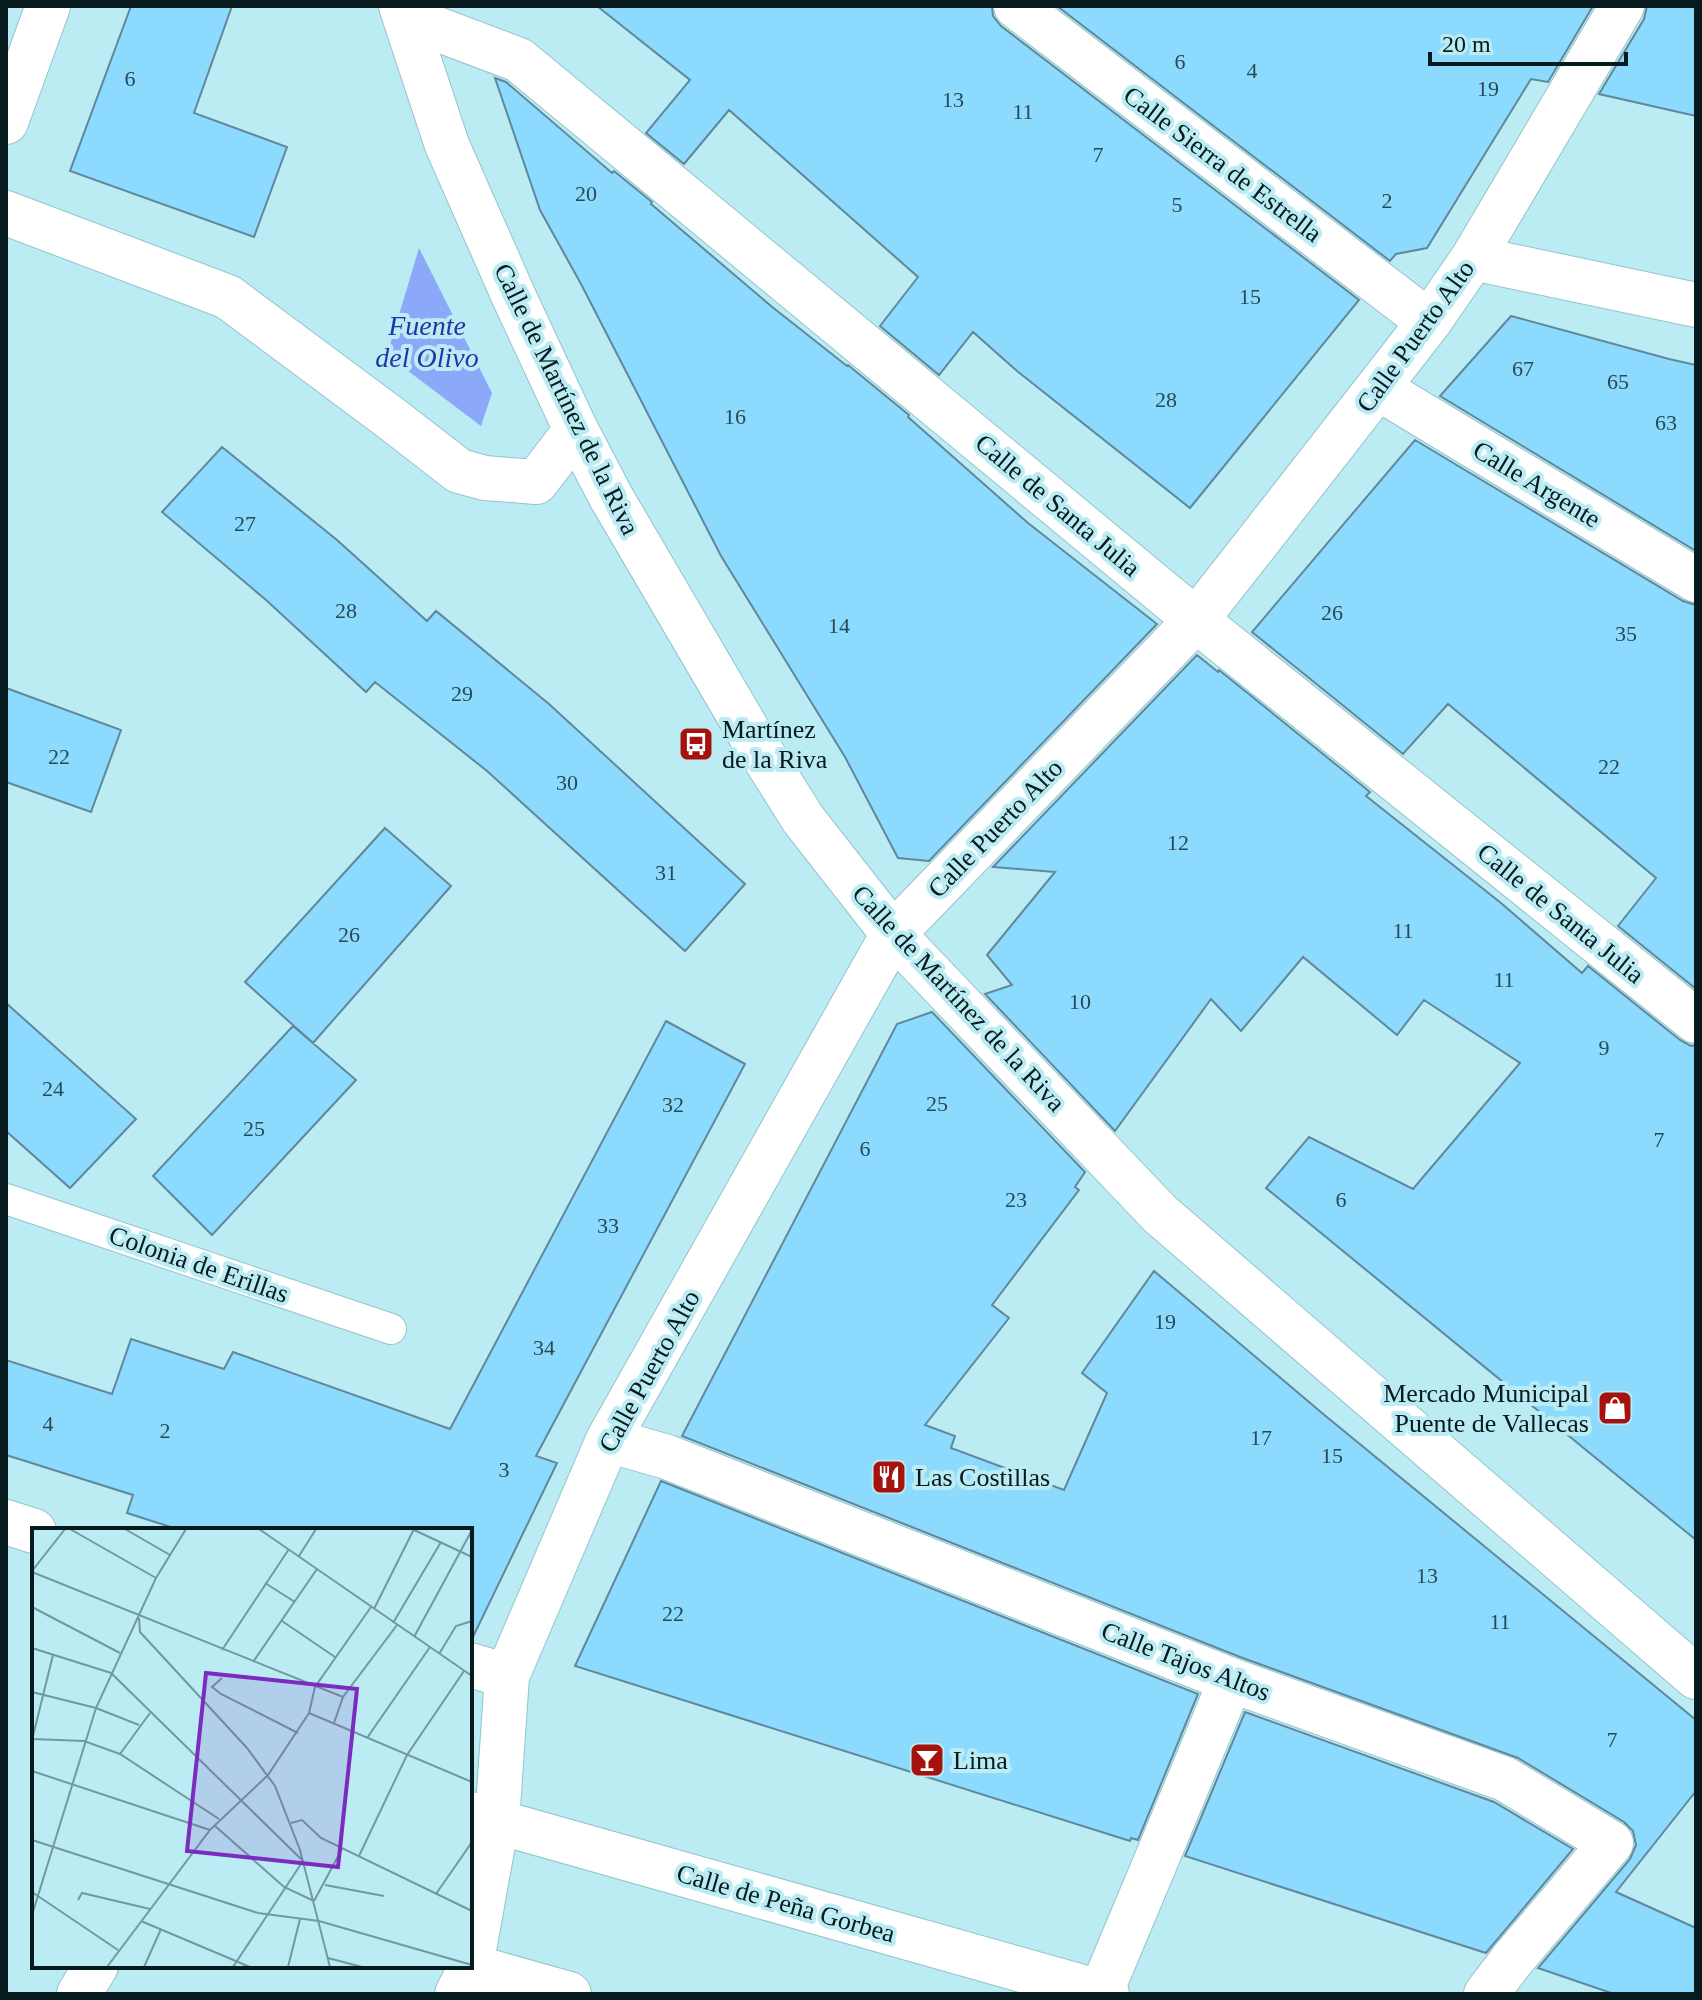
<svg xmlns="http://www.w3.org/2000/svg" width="1702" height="2000" font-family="'Times New Roman',serif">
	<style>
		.water { fill: #8ca8f9 }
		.building { fill: #8cdafe; stroke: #61879a; stroke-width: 2 }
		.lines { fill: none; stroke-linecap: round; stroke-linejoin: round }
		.service-casing { stroke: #94c4cc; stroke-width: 32 }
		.pedestrian-casing { stroke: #94c4cc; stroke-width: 46 }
		.minor-casing { stroke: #94c4cc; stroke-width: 46 }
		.tertiary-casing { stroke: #94c4cc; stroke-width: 46 }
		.service { stroke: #fff; stroke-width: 30 }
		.pedestrian { stroke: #fff; stroke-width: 44 }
		.minor { stroke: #fff; stroke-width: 44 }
		.tertiary { stroke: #fff; stroke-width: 44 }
		.labels { text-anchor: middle; stroke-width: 8; stroke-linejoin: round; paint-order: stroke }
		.number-label { font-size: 22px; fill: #284a55 }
		.street-label { font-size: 26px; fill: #071a1d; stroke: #bbecf4 }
		.poi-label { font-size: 26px; fill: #071a1d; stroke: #bbecf4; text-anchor: start }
		.water-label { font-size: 28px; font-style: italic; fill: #2335a7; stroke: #bbecf4 }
		.inset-road { fill: none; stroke: #73989e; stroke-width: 2 }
		.view { fill: #7b2cbf; fill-opacity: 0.15; stroke: #7b2cbf; stroke-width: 4 }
		.inset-edge { fill: none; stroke: #071a1d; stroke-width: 4 }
	</style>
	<rect width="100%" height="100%" fill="#bbecf4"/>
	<path class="water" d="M 419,248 L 492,393 L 481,426 L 387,355 Z"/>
	<path class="building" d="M 131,6 L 232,6 L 194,113 L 287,147 L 254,237 L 70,171 Z
		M 597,6 L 992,6 L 993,16 L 1001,26 L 1359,300 L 1190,508 L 1017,371 L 973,332 L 939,375 L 880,326 L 918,277 L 729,110 L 684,164 L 646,133 L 690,80 Z
		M 1057,6 L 1593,6 L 1548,82 L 1531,79 L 1427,248 L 1396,254 L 1390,261 Z
		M 1647,6 L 1696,6 L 1696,116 L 1599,94 L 1644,19 Z
		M 495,78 L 506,82 L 612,173 L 614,171 L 652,202 L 651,204 L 771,306 L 847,366 L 848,365 L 909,415 L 908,417 L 1028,523 L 1157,624 L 929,861 L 898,858 L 845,757 L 721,556 L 581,284 L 540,210 Z
		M 1511,316 L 1669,359 L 1696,365 L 1696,551 L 1440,396 Z
		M 1415,440 L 1683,601 L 1696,605 L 1696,989 L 1618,926 L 1656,878 L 1448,704 L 1403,754 L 1252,632 Z
		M 222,447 L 337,540 L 427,621 L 436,611 L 549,704 L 745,884 L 685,951 L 487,771 L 375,682 L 366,692 L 266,600 L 162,512 Z
		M 1197,655 L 1218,672 L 1219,670 L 1370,792 L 1366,796 L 1501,903 L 1582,973 L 1588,966 L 1680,1040 L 1691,1046 L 1696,1045 L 1696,1540 L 1266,1188 L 1309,1137 L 1413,1189 L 1520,1063 L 1424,1000 L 1397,1035 L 1303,957 L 1241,1031 L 1211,999 L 1115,1131 L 985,994 L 1012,985 L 987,955 L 1055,872 L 993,867 Z
		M 6,688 L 121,730 L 91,812 L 6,782 Z
		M 385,828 L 451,886 L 313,1043 L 245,982 Z
		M 6,1003 L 136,1119 L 70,1188 L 6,1131 Z
		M 932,1012 L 1085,1172 L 1075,1187 L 1079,1190 L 992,1305 L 1009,1318 L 925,1425 L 955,1436 L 951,1448 L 1064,1490 L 1107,1393 L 1082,1373 L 1154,1271 L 1322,1413 L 1696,1720 L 1696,1791 L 1616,1892 L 1696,1928 L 1696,1994 L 1614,1994 L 1538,1968 L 1630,1859 L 1636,1845 L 1633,1831 L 1624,1822 L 1518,1758 L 1240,1657 L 682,1436 L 897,1024 Z
		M 666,1021 L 745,1064 L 536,1456 L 557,1463 L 471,1641 L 470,1530 L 180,1530 L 127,1513 L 133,1495 L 6,1455 L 6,1360 L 112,1394 L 131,1339 L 224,1369 L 233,1352 L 450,1429 Z
		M 293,1026 L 356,1080 L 212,1235 L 153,1176 Z
		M 661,1481 L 1198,1694 L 1138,1840 L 1131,1838 L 1130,1841 L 575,1666 Z
		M 1245,1712 L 1494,1802 L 1573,1849 L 1486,1953 L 1185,1856 Z"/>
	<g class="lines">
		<defs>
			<path id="service" d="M 6,1199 L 391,1329"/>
			<path id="pedestrian" d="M 470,1814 L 1107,1994
				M 1101,1992 L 1153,1868
				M 1486,1994 L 1512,1960"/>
			<path id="minor" d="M 1016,6 L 1429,322
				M 405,17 L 519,60 L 1196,620 L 1696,1021
				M 6,122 L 48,6
				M 1473,258 L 1696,305
				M 1378,388 L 1696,580
				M 608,1440 L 667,1457 L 1231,1680 L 1505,1779 L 1611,1843 L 1512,1960
				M 6,1522 L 34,1531
				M 470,1665 L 507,1676
				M 1153,1868 L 1231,1680
				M 470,1966 L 569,1994
				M 79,1994 L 96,1966
				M 457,1994 L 471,1966 L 497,1822 L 507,1676 L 608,1440 L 893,934 L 1196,620 L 1244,559 L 1429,322 L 1473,258 L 1622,6"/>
			<path id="tertiary" d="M 401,6 L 447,145 L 514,297 L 576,430 L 611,497 L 751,736 L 803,819 L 893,934 L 1160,1214 L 1696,1677
				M 6,213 L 228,297 L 392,419 L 459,471 L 485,478 L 536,482 L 576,430"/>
		</defs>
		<use href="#service" class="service-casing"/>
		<use href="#pedestrian" class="pedestrian-casing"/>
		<use href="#minor" class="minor-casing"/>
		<use href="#tertiary" class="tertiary-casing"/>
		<use href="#service" class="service"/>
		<use href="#pedestrian" class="pedestrian"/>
		<use href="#minor" class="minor"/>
		<use href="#tertiary" class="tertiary"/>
	</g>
	<defs>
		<symbol id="bus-square" viewBox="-11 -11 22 22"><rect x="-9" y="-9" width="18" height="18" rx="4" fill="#a6120d" stroke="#bbecf4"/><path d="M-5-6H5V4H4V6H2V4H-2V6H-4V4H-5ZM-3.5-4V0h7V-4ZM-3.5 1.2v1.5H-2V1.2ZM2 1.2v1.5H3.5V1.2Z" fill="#fff"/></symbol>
		<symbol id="shop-square" viewBox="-11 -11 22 22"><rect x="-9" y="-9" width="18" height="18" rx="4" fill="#a6120d" stroke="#bbecf4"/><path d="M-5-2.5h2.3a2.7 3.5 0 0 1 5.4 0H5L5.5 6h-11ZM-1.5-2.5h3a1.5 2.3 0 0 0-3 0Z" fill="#fff"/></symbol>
		<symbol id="restaurant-square" viewBox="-11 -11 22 22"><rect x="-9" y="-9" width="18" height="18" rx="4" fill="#a6120d" stroke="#bbecf4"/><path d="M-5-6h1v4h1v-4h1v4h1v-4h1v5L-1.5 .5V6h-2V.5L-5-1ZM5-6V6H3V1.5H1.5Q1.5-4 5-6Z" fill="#fff"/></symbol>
		<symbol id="bar-square" viewBox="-11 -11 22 22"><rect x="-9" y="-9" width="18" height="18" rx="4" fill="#a6120d" stroke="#bbecf4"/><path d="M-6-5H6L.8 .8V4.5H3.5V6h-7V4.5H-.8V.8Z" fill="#fff"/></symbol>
	</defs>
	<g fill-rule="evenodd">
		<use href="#bus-square" x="676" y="724" width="40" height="40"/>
		<use href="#shop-square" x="1595" y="1388" width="40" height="40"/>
		<use href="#restaurant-square" x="869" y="1457" width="40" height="40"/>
		<use href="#bar-square" x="907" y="1740" width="40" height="40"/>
	</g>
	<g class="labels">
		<g class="number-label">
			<text x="1180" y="69">6</text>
			<text x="1252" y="78">4</text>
			<text x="130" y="86">6</text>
			<text x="1488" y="96">19</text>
			<text x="953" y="107">13</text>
			<text x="1023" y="119">11</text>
			<text x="1098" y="162">7</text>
			<text x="586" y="201">20</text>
			<text x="1387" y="208">2</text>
			<text x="1177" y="212">5</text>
			<text x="1250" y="304">15</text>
			<text x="1523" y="376">67</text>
			<text x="1618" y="389">65</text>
			<text x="1166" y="407">28</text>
			<text x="735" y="424">16</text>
			<text x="1666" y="430">63</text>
			<text x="245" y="531">27</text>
			<text x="346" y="618">28</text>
			<text x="1332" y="620">26</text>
			<text x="839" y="633">14</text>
			<text x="1626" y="641">35</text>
			<text x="462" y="701">29</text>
			<text x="59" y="764">22</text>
			<text x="1609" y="774">22</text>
			<text x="567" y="790">30</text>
			<text x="1178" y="850">12</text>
			<text x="666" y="880">31</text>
			<text x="1403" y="938">11</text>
			<text x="349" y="942">26</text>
			<text x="1504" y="987">11</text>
			<text x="1080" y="1009">10</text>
			<text x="1604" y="1055">9</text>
			<text x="53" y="1096">24</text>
			<text x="937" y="1111">25</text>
			<text x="673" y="1112">32</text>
			<text x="254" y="1136">25</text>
			<text x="1659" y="1147">7</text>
			<text x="865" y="1156">6</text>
			<text x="1016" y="1207">23</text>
			<text x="1341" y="1207">6</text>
			<text x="608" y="1233">33</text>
			<text x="1165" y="1329">19</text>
			<text x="544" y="1355">34</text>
			<text x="48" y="1431">4</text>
			<text x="165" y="1438">2</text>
			<text x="1261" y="1445">17</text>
			<text x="1332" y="1463">15</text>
			<text x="504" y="1477">3</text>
			<text x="1427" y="1583">13</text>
			<text x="673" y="1621">22</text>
			<text x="1500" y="1629">11</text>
			<text x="1612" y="1747">7</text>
		</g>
		<g class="street-label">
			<text transform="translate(1223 164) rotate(37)" y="9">Calle Sierra de Estrella</text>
			<text transform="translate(1415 336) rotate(-54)" y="9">Calle Puerto Alto</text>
			<text transform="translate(567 399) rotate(64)" y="9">Calle de Martínez de la Riva</text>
			<text transform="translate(1537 484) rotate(31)" y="9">Calle Argente</text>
			<text transform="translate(1058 505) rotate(40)" y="9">Calle de Santa Julia</text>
			<text transform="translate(995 828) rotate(-46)" y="9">Calle Puerto Alto</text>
			<text transform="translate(1561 913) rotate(39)" y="9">Calle de Santa Julia</text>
			<text transform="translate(959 998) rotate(47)" y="9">Calle de Martínez de la Riva</text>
			<text transform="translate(199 1264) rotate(19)" y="9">Colonia de Erillas</text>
			<text transform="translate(649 1371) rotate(-61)" y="9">Calle Puerto Alto</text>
			<text transform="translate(1186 1661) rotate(21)" y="9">Calle Tajos Altos</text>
			<text transform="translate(786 1903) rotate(16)" y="9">Calle de Peña Gorbea</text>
		</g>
		<g class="poi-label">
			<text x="722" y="738">Martínez<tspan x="722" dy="30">de la Riva</tspan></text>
			<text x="1589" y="1402" text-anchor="end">Mercado Municipal<tspan x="1589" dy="30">Puente de Vallecas</tspan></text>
			<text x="915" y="1486">Las Costillas</text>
			<text x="953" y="1769">Lima</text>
		</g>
		<g class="water-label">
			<text x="427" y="335">Fuente<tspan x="427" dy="32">del Olivo</tspan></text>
		</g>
	</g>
	<g transform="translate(32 1528)">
		<rect width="440" height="440" fill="#bbecf4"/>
		<path class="inset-road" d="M 38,1 L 124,50M 93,1 L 138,27M 227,1 L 440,148M 380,1 L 440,29M 267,28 L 284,1M 0,43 L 33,1M 0,44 L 311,169M 233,55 L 263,74M 0,79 L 88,125M 342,81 L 382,1M 107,90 L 108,104 L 215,220 L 243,258 L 268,322 L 298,439M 250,93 L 303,129M 361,95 L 409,14M 382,109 L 440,2M 0,120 L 79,145 L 271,333 L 201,439M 190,122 L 257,21M 407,126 L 424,98 L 440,93M 221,134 L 285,41M 190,150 L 180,159 L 189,166 L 266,205M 0,164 L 64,180 L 107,197M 277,185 L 440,254M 302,195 L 311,169 L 365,97M 335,210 L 398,119M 0,211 L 52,213 L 88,226 L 187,291M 0,212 L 21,127M 88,226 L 118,185M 0,243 L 178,302M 259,295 L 270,292 L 289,310 L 440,383M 182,297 L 252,359 L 282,373M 0,312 L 226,385 L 287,393 L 440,437M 327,328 L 375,227 L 432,143M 293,357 L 352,368M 0,364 L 86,422M 404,366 L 440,314M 46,372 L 50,365 L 118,381M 282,373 L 310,321M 0,387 L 64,180 L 124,50 L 154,1M 109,393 L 218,439M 296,430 L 330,439M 75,439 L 178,302 L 236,247 L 277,185 L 283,159 L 339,79M 112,439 L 129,401M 256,439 L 268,391"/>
		<path class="view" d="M 174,145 L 325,161 L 306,339 L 155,323 Z"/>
		<rect width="440" height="440" class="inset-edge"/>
	</g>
	<rect width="1702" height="2000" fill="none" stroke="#071a1d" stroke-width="16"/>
	<path d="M1430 52v12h196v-12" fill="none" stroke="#071a1d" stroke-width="4"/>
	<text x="1442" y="52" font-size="24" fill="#071a1d" stroke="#bbecf4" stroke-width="6" paint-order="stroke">20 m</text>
</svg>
